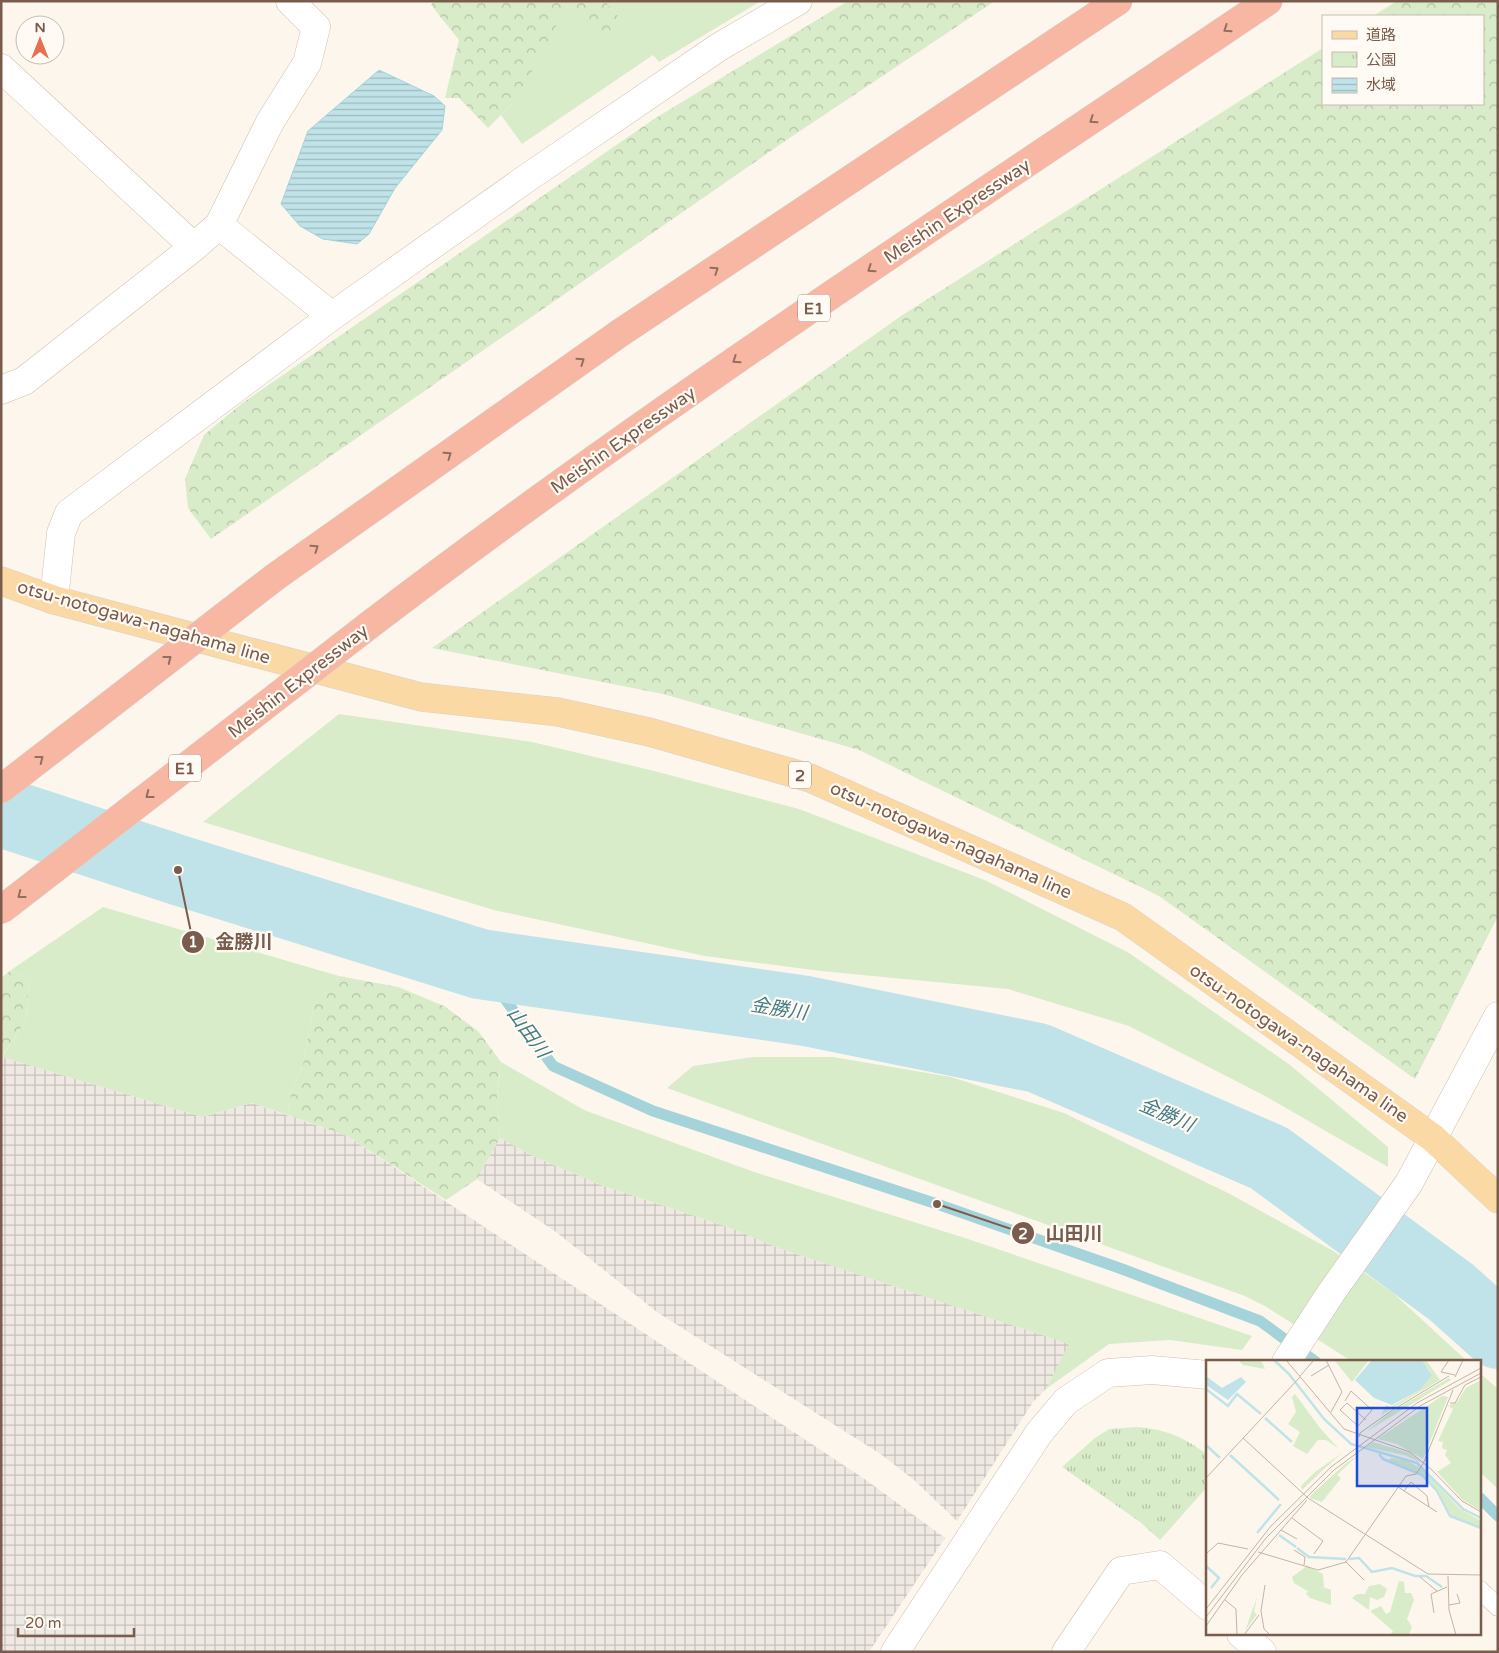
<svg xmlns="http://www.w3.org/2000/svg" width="1499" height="1653" font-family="'Varela Round','Noto Sans JP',sans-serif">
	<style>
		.industrial { fill: url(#industrial-grid) }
		.green { fill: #d8ecc9 }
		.forest { fill: url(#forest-crowns) }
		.park { fill: url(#park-tufts) }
		.water { fill: url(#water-rules); stroke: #a5d3da }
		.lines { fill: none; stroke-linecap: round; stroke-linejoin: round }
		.stream { stroke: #a5d3da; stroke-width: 11 }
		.river { stroke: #bfe3e8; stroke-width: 70 }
		.service-casing { stroke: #d1beb0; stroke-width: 19 }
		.minor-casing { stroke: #d1beb0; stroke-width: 29 }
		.tertiary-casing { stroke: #d1beb0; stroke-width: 29 }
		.primary-casing { stroke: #dad1cd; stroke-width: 29 }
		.motorway-casing { stroke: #dad1cd; stroke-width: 29 }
		.service { stroke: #fff; stroke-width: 18 }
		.minor { stroke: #fff; stroke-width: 28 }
		.tertiary { stroke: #fff; stroke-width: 28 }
		.primary { stroke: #fbd9a5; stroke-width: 28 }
		.motorway { stroke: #f7b7a3; stroke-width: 28 }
		.motorway-bridge-casing { stroke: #dad1cd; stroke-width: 29; stroke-linecap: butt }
		.motorway-bridge { stroke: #f7b7a3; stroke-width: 28 }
		.oneway { stroke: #936e5e }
		.labels { text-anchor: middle; stroke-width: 4.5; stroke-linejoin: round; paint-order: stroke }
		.shield { fill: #fffaf3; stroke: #a28b7f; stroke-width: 1 }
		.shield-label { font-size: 16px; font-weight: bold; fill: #7a5c4d }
		.street-label { font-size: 18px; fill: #7a5c4d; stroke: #fffaf3 }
		.water-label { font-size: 19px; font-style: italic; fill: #437c86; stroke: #fffaf3 }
		.inset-river { fill: none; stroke: #bfe3e8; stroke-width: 2.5 }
		.inset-road { fill: none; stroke: #c5b3a7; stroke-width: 1 }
		.view { fill: #1d4ed8; fill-opacity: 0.15; stroke: #1d4ed8; stroke-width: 2.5 }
		.inset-edge { fill: none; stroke: #7a5c4d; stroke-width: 2.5 }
		.leader { fill: none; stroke: #7a5c4d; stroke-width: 2 }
		.callout-dot { fill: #7a5c4d; stroke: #fffaf3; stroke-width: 2 }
		.mark-label { font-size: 15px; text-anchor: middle; font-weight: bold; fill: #fff }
		.callout-label { font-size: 19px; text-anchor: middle; font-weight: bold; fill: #7a5c4d; stroke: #fffaf3; stroke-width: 4.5; stroke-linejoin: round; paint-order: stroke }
	</style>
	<defs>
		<pattern id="industrial-grid" width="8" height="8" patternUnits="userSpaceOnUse" patternTransform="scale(1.25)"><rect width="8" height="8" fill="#efe9e4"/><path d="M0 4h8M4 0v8" fill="none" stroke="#c7c0bb"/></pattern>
		<pattern id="forest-crowns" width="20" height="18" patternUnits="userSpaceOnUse" patternTransform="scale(1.25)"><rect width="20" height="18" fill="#d8ecc9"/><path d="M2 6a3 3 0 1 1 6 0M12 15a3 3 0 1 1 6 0" fill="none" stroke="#b4c2a5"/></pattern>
		<pattern id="park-tufts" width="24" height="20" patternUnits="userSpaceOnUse" patternTransform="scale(1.25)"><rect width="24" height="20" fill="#d8ecc9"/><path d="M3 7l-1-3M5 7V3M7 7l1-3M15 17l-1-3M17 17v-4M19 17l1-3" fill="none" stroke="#b4c2a5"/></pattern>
		<pattern id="water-rules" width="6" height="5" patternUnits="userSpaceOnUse" patternTransform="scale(1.25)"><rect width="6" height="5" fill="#bfe3e8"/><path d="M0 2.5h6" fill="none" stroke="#a0bbbe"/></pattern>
	</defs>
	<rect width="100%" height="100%" fill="#fdf6ec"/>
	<path class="industrial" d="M 2,1057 L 202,1117 L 252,1103 L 347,1136 L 866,1480 L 945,1538 L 869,1652 L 1,1652 Z
		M 500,1138 L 535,1157 L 601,1185 L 728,1227 L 781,1249 L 1070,1344 L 1046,1389 L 1033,1402 L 957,1521 L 914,1480 L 882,1455 L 657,1312 L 556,1232 L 477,1179 Z"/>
	<path class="green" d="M 605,1 L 761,1 L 659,62 L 653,55 L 522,144 L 501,115 L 512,104 L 567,6 L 625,24 Z
		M 339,714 L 532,742 L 650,770 L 799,809 L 987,881 L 1129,953 L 1290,1065 L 1388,1147 L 1388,1167 L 1267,1097 L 1129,1026 L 1008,989 L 821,971 L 705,956 L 494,910 L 203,822 Z
		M 103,907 L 339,976 L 314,1005 L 303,1064 L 291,1094 L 288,1115 L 252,1103 L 202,1117 L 2,1057 L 26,1020 L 29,980 L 11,970 Z
		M 753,1057 L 833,1057 L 951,1077 L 1064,1113 L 1230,1194 L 1335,1252 L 1393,1293 L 1468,1362 L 1353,1362 L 1265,1306 L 1245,1296 L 667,1088 L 693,1066 Z
		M 501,1062 L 584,1110 L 757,1173 L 965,1238 L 1252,1336 L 1242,1350 L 1170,1340 L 1109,1344 L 1046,1389 L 1069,1344 L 781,1249 L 728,1227 L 601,1185 L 535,1157 L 500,1138 L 497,1098 Z
		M 1480,1373 L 1498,1389 L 1498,1489 L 1480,1472 Z"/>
	<path class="forest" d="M 434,1 L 605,1 L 625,24 L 607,34 L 567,6 L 532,71 L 512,104 L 488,128 L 459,98 L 445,98 L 459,40 L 431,5 Z
		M 848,1 L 995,1 L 791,137 L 211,539 L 188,508 L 185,479 L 204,435 L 241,404 L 654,119 Z
		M 1397,1 L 1498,1 L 1498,916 L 1415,1079 L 1159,896 L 859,750 L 663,694 L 432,648 L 901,316 L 1323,48 L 1323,104 L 1483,104 L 1483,16 L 1373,16 Z
		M 11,970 L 29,980 L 26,1020 L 1,1058 L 1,978 Z
		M 339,976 L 398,987 L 444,1006 L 478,1031 L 501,1062 L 497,1098 L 500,1138 L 477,1179 L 446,1200 L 347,1136 L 288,1115 L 291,1094 L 303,1064 L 314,1005 Z"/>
	<path class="park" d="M 1137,1427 C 1169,1430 1183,1437 1208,1455 L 1208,1486 L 1160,1540 L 1140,1522 L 1062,1467 L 1095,1438 L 1109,1429 Z"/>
	<path class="water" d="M 379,70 L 434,96 L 445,106 L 442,130 L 395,188 L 369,234 L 357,244 L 323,239 L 300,226 L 281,204 L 308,131 Z"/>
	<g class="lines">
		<path class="stream" d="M 480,964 L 553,1066 L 653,1111 L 937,1204 L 1122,1269 L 1260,1321 L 1316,1362
			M 1480,1498 L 1498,1516"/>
		<path class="river" d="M 1,812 L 178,870 L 480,964 L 806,1011 L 1038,1058 L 1269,1158 L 1451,1292 L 1498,1334"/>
		<defs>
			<path id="service" d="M 1480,1590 L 1498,1607"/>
			<path id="minor" d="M 1,68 L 194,247
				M 219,225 L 332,316
				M 1,390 L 24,381 L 194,247 L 219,225 L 270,122 L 307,63 L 316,27 L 290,1
				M 54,600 L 61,533 L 69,513 L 332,316 L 527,178 L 719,47 L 798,1
				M 1286,1362 L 1331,1293 L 1409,1183 L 1433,1138
				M 1241,1634 L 1262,1652
				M 895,1652 L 1039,1433 L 1066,1401 L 1108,1373 L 1152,1370 L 1208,1375
				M 1066,1652 L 1121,1571 L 1160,1565 L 1208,1606"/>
			<path id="tertiary" d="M 1433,1138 L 1498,1016"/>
			<path id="primary" d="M 1,581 L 54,600 L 421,697 L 558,712 L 649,732 L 810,778 L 1123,917 L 1433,1138 L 1498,1199"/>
			<path id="motorway" d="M 275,577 L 620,333 L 1118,1
				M 368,626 C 658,404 965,206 1268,1"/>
		</defs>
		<use href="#service" class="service-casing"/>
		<use href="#minor" class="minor-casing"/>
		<use href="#tertiary" class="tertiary-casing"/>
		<use href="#primary" class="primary-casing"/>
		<use href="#motorway" class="motorway-casing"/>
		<use href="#service" class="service"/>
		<use href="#minor" class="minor"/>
		<use href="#tertiary" class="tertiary"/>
		<use href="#primary" class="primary"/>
		<use href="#motorway" class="motorway"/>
		<defs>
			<path id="motorway-bridge" d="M 1,789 L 275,577
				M 1,910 L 368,626"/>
		</defs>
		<use href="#motorway-bridge" class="motorway-bridge-casing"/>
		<use href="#motorway-bridge" class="motorway-bridge"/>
	</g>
	<defs><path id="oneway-chevron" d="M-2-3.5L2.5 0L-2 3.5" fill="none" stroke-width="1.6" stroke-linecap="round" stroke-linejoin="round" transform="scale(1.25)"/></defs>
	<g class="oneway">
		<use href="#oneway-chevron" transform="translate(1227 29) rotate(146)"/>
		<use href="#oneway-chevron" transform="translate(1093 120) rotate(146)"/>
		<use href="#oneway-chevron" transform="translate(871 269) rotate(146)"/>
		<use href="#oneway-chevron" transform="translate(715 270) rotate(-34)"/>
		<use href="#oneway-chevron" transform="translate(736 360) rotate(146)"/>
		<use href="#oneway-chevron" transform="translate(581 361) rotate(-35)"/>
		<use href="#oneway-chevron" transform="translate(448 455) rotate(-35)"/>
		<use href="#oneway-chevron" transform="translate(315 548) rotate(-35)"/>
		<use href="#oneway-chevron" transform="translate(168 659) rotate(-38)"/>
		<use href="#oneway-chevron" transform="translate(40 759) rotate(-38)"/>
		<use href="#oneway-chevron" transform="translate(149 795) rotate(142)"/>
		<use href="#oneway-chevron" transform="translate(21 895) rotate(142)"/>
	</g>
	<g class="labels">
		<g class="shield">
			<rect x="798" y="294.5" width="32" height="27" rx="4"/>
			<rect x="169" y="754.5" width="32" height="27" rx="4"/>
			<rect x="789" y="761.5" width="22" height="27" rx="4"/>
		</g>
		<g class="shield-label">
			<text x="814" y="314">E1</text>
			<text x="185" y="774">E1</text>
			<text x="800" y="781">2</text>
		</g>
		<g class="street-label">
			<text transform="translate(957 211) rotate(-34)" y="6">Meishin Expressway</text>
			<text transform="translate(623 440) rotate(-35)" y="6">Meishin Expressway</text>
			<text transform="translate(144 622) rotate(16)" y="6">otsu-notogawa-nagahama line</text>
			<text transform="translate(298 681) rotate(-38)" y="6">Meishin Expressway</text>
			<text transform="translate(951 840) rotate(24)" y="6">otsu-notogawa-nagahama line</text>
			<text transform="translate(1299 1043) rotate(35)" y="6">otsu-notogawa-nagahama line</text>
		</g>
		<g class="water-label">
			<text transform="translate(779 1008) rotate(9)" y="7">金勝川</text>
			<text transform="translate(529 1032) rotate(54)" y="7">山田川</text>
			<text transform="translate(1167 1114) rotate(23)" y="7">金勝川</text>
		</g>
	</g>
	<g transform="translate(1206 1360)">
		<rect width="275" height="275" fill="#fdf6ec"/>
		<path d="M 216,0 L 220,0 L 234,20 L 175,55 L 180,45 L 185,47 L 214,30 L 226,14 ZM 167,82 L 204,93 L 216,103 L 198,95 L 160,87 ZM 186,98 L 201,101 L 216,109 L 254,149 L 275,161 L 275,167 L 245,156 L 233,132 L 217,115 L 182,100 ZM 131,115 L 135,118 L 116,142 L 104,138 Z" fill="#d8ecc9"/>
		<path d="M 32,0 L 55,0 L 59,9 L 37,5 ZM 243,18 L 245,20 L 160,72 L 182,54 ZM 275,20 L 275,151 L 257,140 L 231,112 L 245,103 L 239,95 L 241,90 L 236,88 L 237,82 L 232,81 L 247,49 L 242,46 L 251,42 L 260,28 ZM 89,34 L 114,68 L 132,88 L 120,80 L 112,80 L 101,94 L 87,86 L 94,72 L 82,64 L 90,52 L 86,37 ZM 236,36 L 242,37 L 217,99 L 191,84 L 171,79 ZM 136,93 L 118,109 L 96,130 L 95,126 L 109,112 ZM 152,95 L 107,138 L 103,137 L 139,104 ZM 193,221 L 198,222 L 199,233 L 205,233 L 208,240 L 201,259 L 206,267 L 203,275 L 184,275 L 187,271 L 164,251 L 175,246 L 180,254 L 184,252 ZM 174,224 L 181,229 L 178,237 L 171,240 L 164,237 L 163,250 L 146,238 L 151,234 L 159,234 L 163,226 ZM 120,228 L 125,230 L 125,245 L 104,238 L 100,234 L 104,229 ZM 51,237 L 48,252 L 51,254 L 39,271 Z" fill="#d8ecc9"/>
		<path d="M 101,206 L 117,214 L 118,228 L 101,231 L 88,223 L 86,217 Z" fill="#d8ecc9"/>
		<path d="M 128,0 L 163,0 L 146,22 Z" fill="#d8ecc9"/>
		<path d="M 166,0 L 216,0 L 226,15 L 214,30 L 186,45 L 168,38 L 149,20 ZM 0,16 L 16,28 L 35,17 L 40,22 L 22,40 L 0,25 Z" fill="#bfe3e8"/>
		<path class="inset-river" d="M 68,0 L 83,14 L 118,59 L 145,84 L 211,103 L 257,149 L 275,158M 0,29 L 22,46 L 31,34 L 55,54M 59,58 L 86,82M 0,85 L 14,98M 173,94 L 177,99 L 216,115 L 231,131 L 244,156 L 275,168M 24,95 L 73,140M 51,173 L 75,144M 73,175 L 90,187M 91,188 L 103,197 L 140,199M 143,199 L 153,198 L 166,212 L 186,208 L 209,216 L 220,216 L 236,227M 0,206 L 13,218 L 5,228"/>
		<path class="inset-road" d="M 80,0 L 138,69 L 204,92 L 226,110 L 256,141 L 275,152M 120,0 L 136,32 L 125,52M 243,0 L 235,12 L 249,15M 94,16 L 108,0M 105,16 L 123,5M 249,17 L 257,0M 139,41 L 145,31 L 166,50 L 152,66 L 134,50 L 141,43M 141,43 L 160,60M 244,43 L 249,43 L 259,25 L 275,17M 153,77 L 154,73 L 185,51 L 243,16M 37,78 L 102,138 L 222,214 L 275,215M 0,118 L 94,17M 192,127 L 231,152M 198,131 L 205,122 L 221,136 L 223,147M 86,158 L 117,181 L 108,194M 75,170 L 91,179M 88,190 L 99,197 L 98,205M 52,192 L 112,210 L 140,202 L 200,116 L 210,114 L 217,104 L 247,30M 0,194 L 12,183 L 42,189M 140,202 L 158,220M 242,216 L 243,250 L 250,275M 214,217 L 231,231M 59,225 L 55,251 L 58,269 L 64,275M 19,240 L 30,249 L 31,275M 243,245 L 254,243 L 251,234M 0,249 L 65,166 L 125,107 L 211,43 L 275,8M 228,253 L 225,234 L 241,227M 0,257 L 60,178 L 128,110 L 214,46 L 275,13M 0,266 L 36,215 L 101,140M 38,275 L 53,255"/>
		<path class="view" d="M 151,48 L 221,48 L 221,126 L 151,126 Z"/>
		<rect width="275" height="275" class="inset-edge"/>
	</g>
	<path class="leader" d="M178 870L193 942M937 1204L1023 1233"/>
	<g class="callout-dot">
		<circle cx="178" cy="870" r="5"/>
		<circle cx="937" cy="1204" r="5"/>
		<circle cx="193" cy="942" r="12"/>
		<circle cx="1023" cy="1233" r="12"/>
	</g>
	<g class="mark-label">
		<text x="193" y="947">1</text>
		<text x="1023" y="1239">2</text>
	</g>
	<g class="callout-label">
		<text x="244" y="948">金勝川</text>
		<text x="1074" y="1240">山田川</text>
	</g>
	<rect width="1499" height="1653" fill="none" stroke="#7a5c4d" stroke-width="5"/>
	<rect x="1322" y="15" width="162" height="90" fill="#fffaf3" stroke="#cabbb1"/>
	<rect x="1332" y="31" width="25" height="8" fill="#fbd9a5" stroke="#cabbb1"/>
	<text x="1366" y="40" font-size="15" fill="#7a5c4d">道路</text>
	<rect x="1332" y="52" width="25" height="15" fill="url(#park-tufts)" stroke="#cabbb1"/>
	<text x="1366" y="65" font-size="15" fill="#7a5c4d">公園</text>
	<rect x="1332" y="78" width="25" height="15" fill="url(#water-rules)" stroke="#cabbb1"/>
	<text x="1366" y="90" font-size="15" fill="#7a5c4d">水域</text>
	<g transform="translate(40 40)"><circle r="24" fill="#fffaf3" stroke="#cabbb1"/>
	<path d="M0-4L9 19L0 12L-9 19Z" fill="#e76f51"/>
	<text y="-8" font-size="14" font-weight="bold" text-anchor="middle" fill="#7a5c4d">N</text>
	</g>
	<path d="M18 1628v8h116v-8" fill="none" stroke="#7a5c4d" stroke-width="2.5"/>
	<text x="25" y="1628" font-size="15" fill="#7a5c4d" stroke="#fffaf3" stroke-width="4" paint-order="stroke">20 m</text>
</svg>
